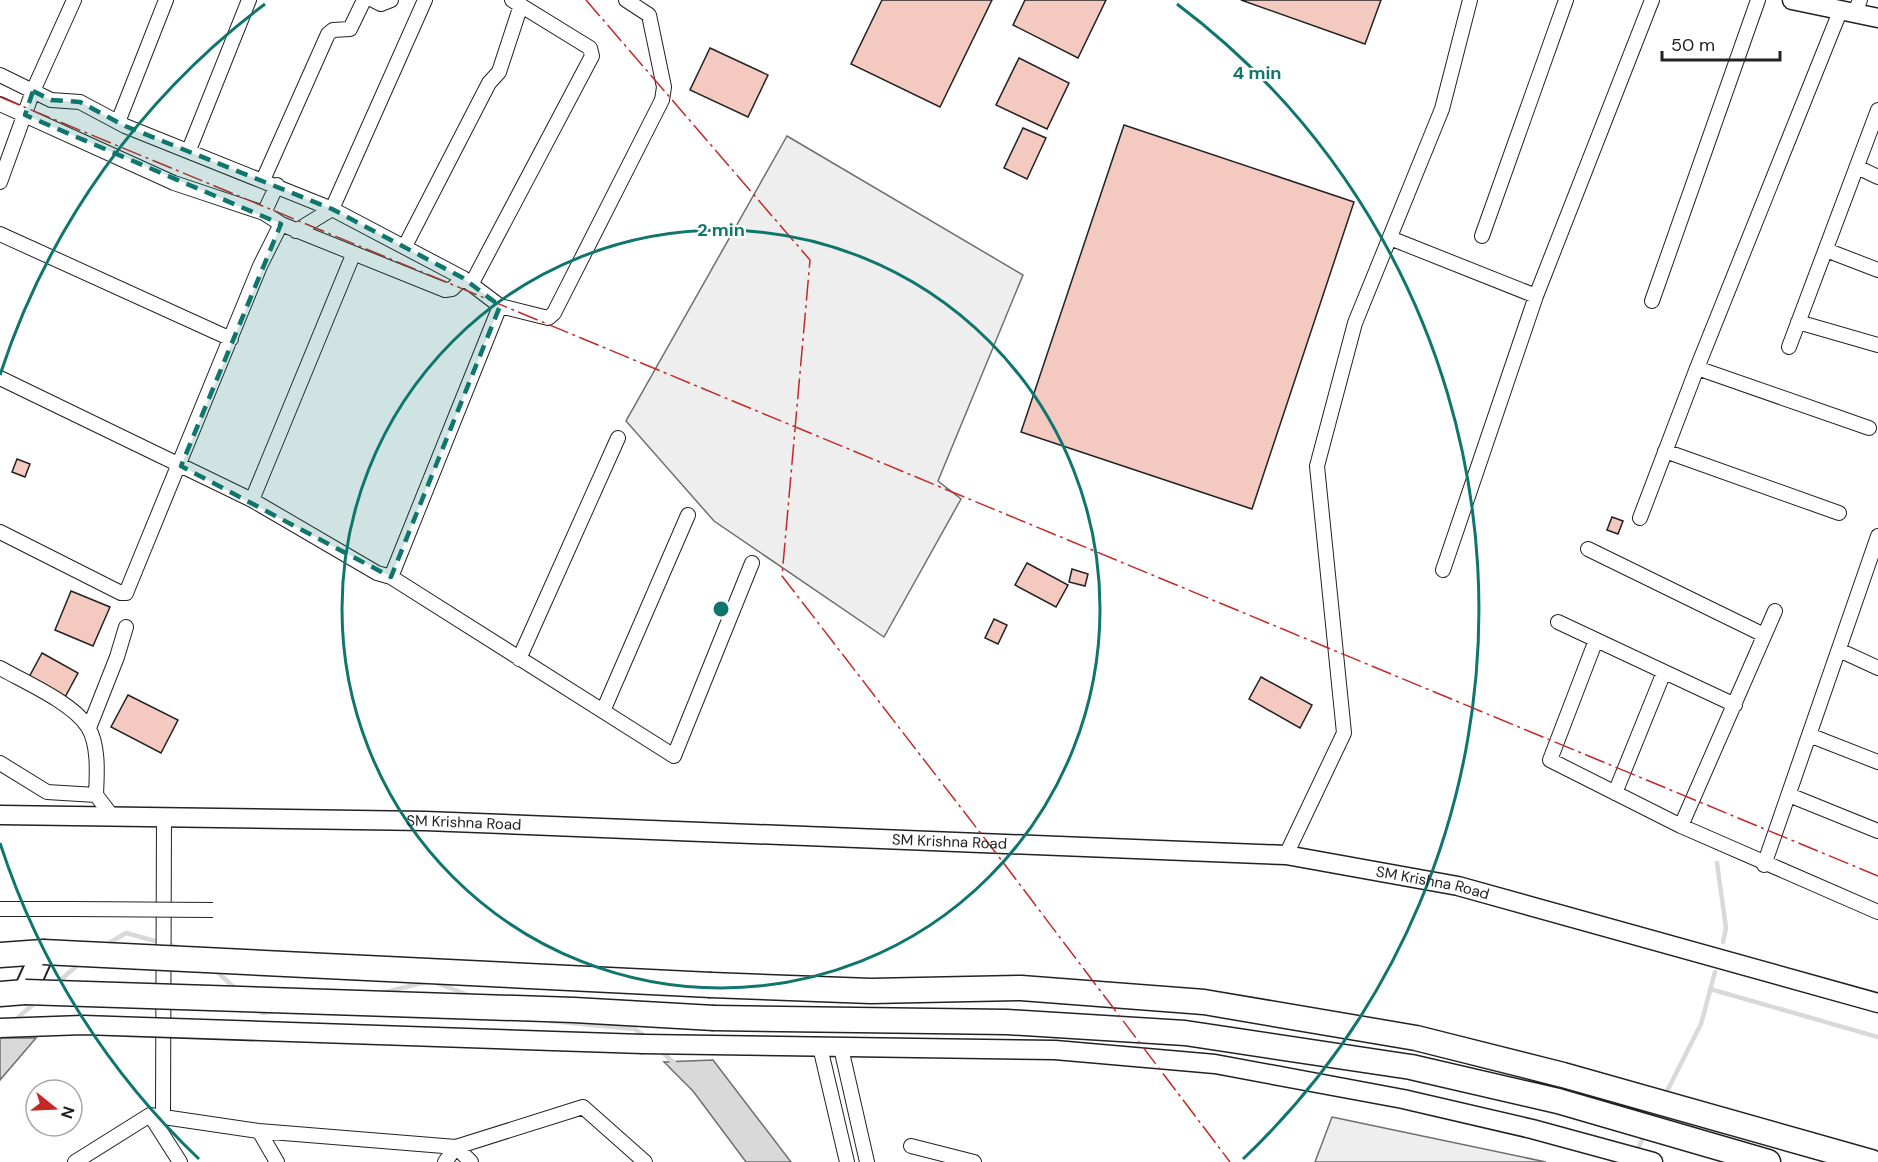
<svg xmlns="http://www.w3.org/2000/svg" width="1878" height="1162" font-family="'DM Sans',sans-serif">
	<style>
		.green { fill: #eee; stroke: #6f6f6f; stroke-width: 1.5 }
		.water { fill: #d9d9d9; stroke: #6f6f6f; stroke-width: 1.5 }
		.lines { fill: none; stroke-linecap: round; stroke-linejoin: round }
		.stream { stroke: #d9d9d9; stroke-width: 4.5 }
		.building { fill: #f3c9c0; stroke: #222; stroke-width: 1.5 }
		.minor-casing { stroke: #222; stroke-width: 16 }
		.tertiary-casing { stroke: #222; stroke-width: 21 }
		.primary-casing { stroke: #222; stroke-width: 26 }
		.trunk-casing { stroke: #222; stroke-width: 27 }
		.minor { stroke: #fff; stroke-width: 14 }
		.tertiary { stroke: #fff; stroke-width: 18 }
		.primary { stroke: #fff; stroke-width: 22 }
		.trunk { stroke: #fff; stroke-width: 24 }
		.minor-bridge-casing { stroke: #222; stroke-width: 16; stroke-linecap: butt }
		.tertiary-bridge-casing { stroke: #222; stroke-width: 21; stroke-linecap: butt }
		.trunk-bridge-casing { stroke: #222; stroke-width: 27; stroke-linecap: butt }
		.minor-bridge { stroke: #fff; stroke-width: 14 }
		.tertiary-bridge { stroke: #fff; stroke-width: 18 }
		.trunk-bridge { stroke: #fff; stroke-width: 24 }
		.power { stroke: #c62828; stroke-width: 1.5; stroke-dasharray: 21 4.5 3 4.5; stroke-linecap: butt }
		.marked { fill: #0f766e; fill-opacity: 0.2; stroke: #0f766e; stroke-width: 4.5; stroke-dasharray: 12 8; stroke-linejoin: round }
		.ring { fill: none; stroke: #0f766e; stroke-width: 3 }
		.labels { text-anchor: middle; stroke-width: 4.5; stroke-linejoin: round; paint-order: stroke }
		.street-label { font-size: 15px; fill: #222; stroke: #fff }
		.centre { fill: #0f766e; stroke: #fff; stroke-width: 3 }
		.ring-label { font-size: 18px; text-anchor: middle; font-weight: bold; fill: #0f766e; stroke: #fff; stroke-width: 4.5; stroke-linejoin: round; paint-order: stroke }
	</style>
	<rect width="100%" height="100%" fill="#fff"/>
	<path class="green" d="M 787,136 L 1023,275 L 938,481 L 961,499 L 884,637 L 714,521 L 626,421 Z
		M 1332,1117 L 1546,1162 L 1315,1162 Z"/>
	<path class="water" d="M 0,1038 L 36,1038 L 0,1080 Z
		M 713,1060 L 791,1162 L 746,1162 L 693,1091 L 664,1062 Z"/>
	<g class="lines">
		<path class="stream" d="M 1717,863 L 1726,928 L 1723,942
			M 104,946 L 126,933 L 177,947
			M 214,969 L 237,990
			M 434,982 L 471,996
			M 57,983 L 80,963
			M 1710,989 L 1878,1037
			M 382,993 L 426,982
			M 257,1008 L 262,1013 L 273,1011
			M 14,1021 L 37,1001
			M 550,1021 L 635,1029 L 646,1038
			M 659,1049 L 675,1064
			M 1664,1097 L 1701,1024 L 1715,972
			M 1636,1153 L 1645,1134"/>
	</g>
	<path class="building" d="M 882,0 L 992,0 L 940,107 L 851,64 Z
		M 1025,0 L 1106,0 L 1078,58 L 1013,25 Z
		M 1241,0 L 1381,0 L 1365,44 Z
		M 710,48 L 768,75 L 748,117 L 690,90 Z
		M 1019,58 L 1069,83 L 1047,129 L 996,105 Z
		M 1124,125 L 1354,202 L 1252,509 L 1021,432 Z
		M 1023,128 L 1046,138 L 1027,179 L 1004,168 Z
		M 17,459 L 30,464 L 25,477 L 12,472 Z
		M 1612,517 L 1623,521 L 1618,534 L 1607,530 Z
		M 1027,563 L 1068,585 L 1056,607 L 1015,585 Z
		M 1072,569 L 1088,574 L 1085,586 L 1069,582 Z
		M 71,591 L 110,607 L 93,646 L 55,630 Z
		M 994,619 L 1007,625 L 998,644 L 985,638 Z
		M 42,653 L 78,673 L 64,699 L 28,679 Z
		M 1261,677 L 1312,705 L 1300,728 L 1249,699 Z
		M 128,695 L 178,720 L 161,753 L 111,727 Z"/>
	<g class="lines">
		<defs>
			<path id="minor" d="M 373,0 L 381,4 L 391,0
				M 1855,12 L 1860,0
				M 0,75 L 51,100 L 80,102 L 125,126 L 332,209 L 463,278 L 500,306 L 548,318 L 554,313 L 662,100 L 664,87 L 649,15 L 626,0
				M 0,104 L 174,183 L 264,213 L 277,185
				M 118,122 L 166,0
				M 189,150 L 249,0
				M 1857,167 L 1878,177
				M 263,180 L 328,34 L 333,30 L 350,29 L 364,0
				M 0,182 L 33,91 L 74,0
				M 264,213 L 281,224 L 445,290 L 452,289 L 463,278
				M 296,231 L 332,209 L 425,0
				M 0,234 L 231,339
				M 1482,236 L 1566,0
				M 1390,238 L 1536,296 L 1443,570
				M 405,246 L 489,83 L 499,72 L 521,5
				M 1826,250 L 1878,270
				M 472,283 L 592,56 L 590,48 L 512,0
				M 1536,296 L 1652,0
				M 1652,301 L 1758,0
				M 1798,322 L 1878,345
				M 1789,347 L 1878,110
				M 1697,368 L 1869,428
				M 0,378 L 252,500 L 377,573 L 391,577 L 674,756 L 752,563
				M 1665,451 L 1839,513
				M 252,500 L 353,255
				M 1640,518 L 1697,368 L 1841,9
				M 0,532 L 121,593 L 126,593 L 260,266 L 281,224
				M 1588,549 L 1764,635
				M 391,577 L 500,306
				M 1558,622 L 1735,705
				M 1596,640 L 1550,760 L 1681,826 L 1878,912
				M 1839,650 L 1878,668
				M 519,659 L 618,438
				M 0,668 C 25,682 73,703 88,727 C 99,745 97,774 96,795
				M 603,711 L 688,515
				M 89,728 L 117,657 L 126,627
				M 1809,735 L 1878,762
				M 0,763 L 47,792 L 96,795 L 112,816
				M 1615,793 L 1664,672
				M 1789,795 L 1878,831
				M 1681,826 L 1775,611
				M 1286,855 L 1344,733 L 1317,466 L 1355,323 L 1442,109 L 1470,0
				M 1764,865 L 1878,536
				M 0,909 L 72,909
				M 820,1047 L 847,1162
				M 841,1048 L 867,1162
				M 150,1115 L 180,1162
				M 163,1117 L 164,816
				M 259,1131 L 277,1162
				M 911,1146 L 974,1162
				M 456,1147 L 471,1162
				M 75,1162 L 150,1115 L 259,1131 L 456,1147 L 583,1107 L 645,1162
				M 445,1162 L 456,1147"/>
			<g id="tertiary">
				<path d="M 1792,0 L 1878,18"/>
				<path id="s1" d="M 0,815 L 425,821 L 1286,855 L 1458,886 L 1878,1003"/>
				<path d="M 643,1044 L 1055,1050 L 1215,1064 L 1403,1099 L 1532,1129 L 1653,1162"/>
			</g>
			<path id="primary" d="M 25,992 L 43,952"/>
			<path id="trunk" d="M 0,955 L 43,952
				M 711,985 L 871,991 L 1021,988 L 1204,1002 L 1416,1038 L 1563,1075 L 1871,1162
				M 0,994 L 25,992
				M 714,1018 L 1007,1022 L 1185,1033 L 1411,1067 L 1558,1101 L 1768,1162"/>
		</defs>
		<use href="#minor" class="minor-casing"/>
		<use href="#tertiary" class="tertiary-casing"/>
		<use href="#primary" class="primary-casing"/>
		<use href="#trunk" class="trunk-casing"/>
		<use href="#minor" class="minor"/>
		<use href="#tertiary" class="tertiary"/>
		<use href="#primary" class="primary"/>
		<use href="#trunk" class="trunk"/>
		<defs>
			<path id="minor-bridge" d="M 72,909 L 213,910"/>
			<path id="tertiary-bridge" d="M 0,1028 L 83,1025 L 643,1044"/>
			<path id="trunk-bridge" d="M 43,952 L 711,985
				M 25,992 L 574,1010 L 714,1018"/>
		</defs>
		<use href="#minor-bridge" class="minor-bridge-casing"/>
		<use href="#tertiary-bridge" class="tertiary-bridge-casing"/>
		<use href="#trunk-bridge" class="trunk-bridge-casing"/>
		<use href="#minor-bridge" class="minor-bridge"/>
		<use href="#tertiary-bridge" class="tertiary-bridge"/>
		<use href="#trunk-bridge" class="trunk-bridge"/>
		<path class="power" d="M 586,0 L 810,260 L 782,576 L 999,857 L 1230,1162
			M 0,97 L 1878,876"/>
	</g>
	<path class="marked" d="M 33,91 L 51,100 L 80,102 L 125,126 L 332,209 L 463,278 L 500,306 L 391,577 L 181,466 L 281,224 L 25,115 Z"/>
	<g class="ring">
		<circle cx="721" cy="609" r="379"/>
		<path d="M199 1159A758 758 0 0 1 0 843M0 375A758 758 0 0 1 265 4M1177 4A758 758 0 0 1 1243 1159"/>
	</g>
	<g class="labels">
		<g class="street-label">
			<text dy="5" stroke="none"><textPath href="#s1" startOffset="464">SM Krishna Road</textPath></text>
			<text dy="5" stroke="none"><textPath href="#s1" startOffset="950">SM Krishna Road</textPath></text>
			<text dy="5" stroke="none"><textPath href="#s1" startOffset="1436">SM Krishna Road</textPath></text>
		</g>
	</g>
	<circle cx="721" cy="609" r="9" class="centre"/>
	<g class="ring-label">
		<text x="1257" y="79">4 min</text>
		<text x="721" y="236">2 min</text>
	</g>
	<g transform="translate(54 1108) rotate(108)"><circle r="28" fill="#ffffff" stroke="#a7a7a7" stroke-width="1.5"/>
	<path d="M0-4.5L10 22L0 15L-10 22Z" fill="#c62828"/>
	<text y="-9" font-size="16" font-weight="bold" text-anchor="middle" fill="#222222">N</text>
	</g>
	<path d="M1662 51v9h118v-9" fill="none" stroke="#222222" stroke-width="3"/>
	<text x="1671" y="51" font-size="18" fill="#222222" stroke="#ffffff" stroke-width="4.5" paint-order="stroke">50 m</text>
</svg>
